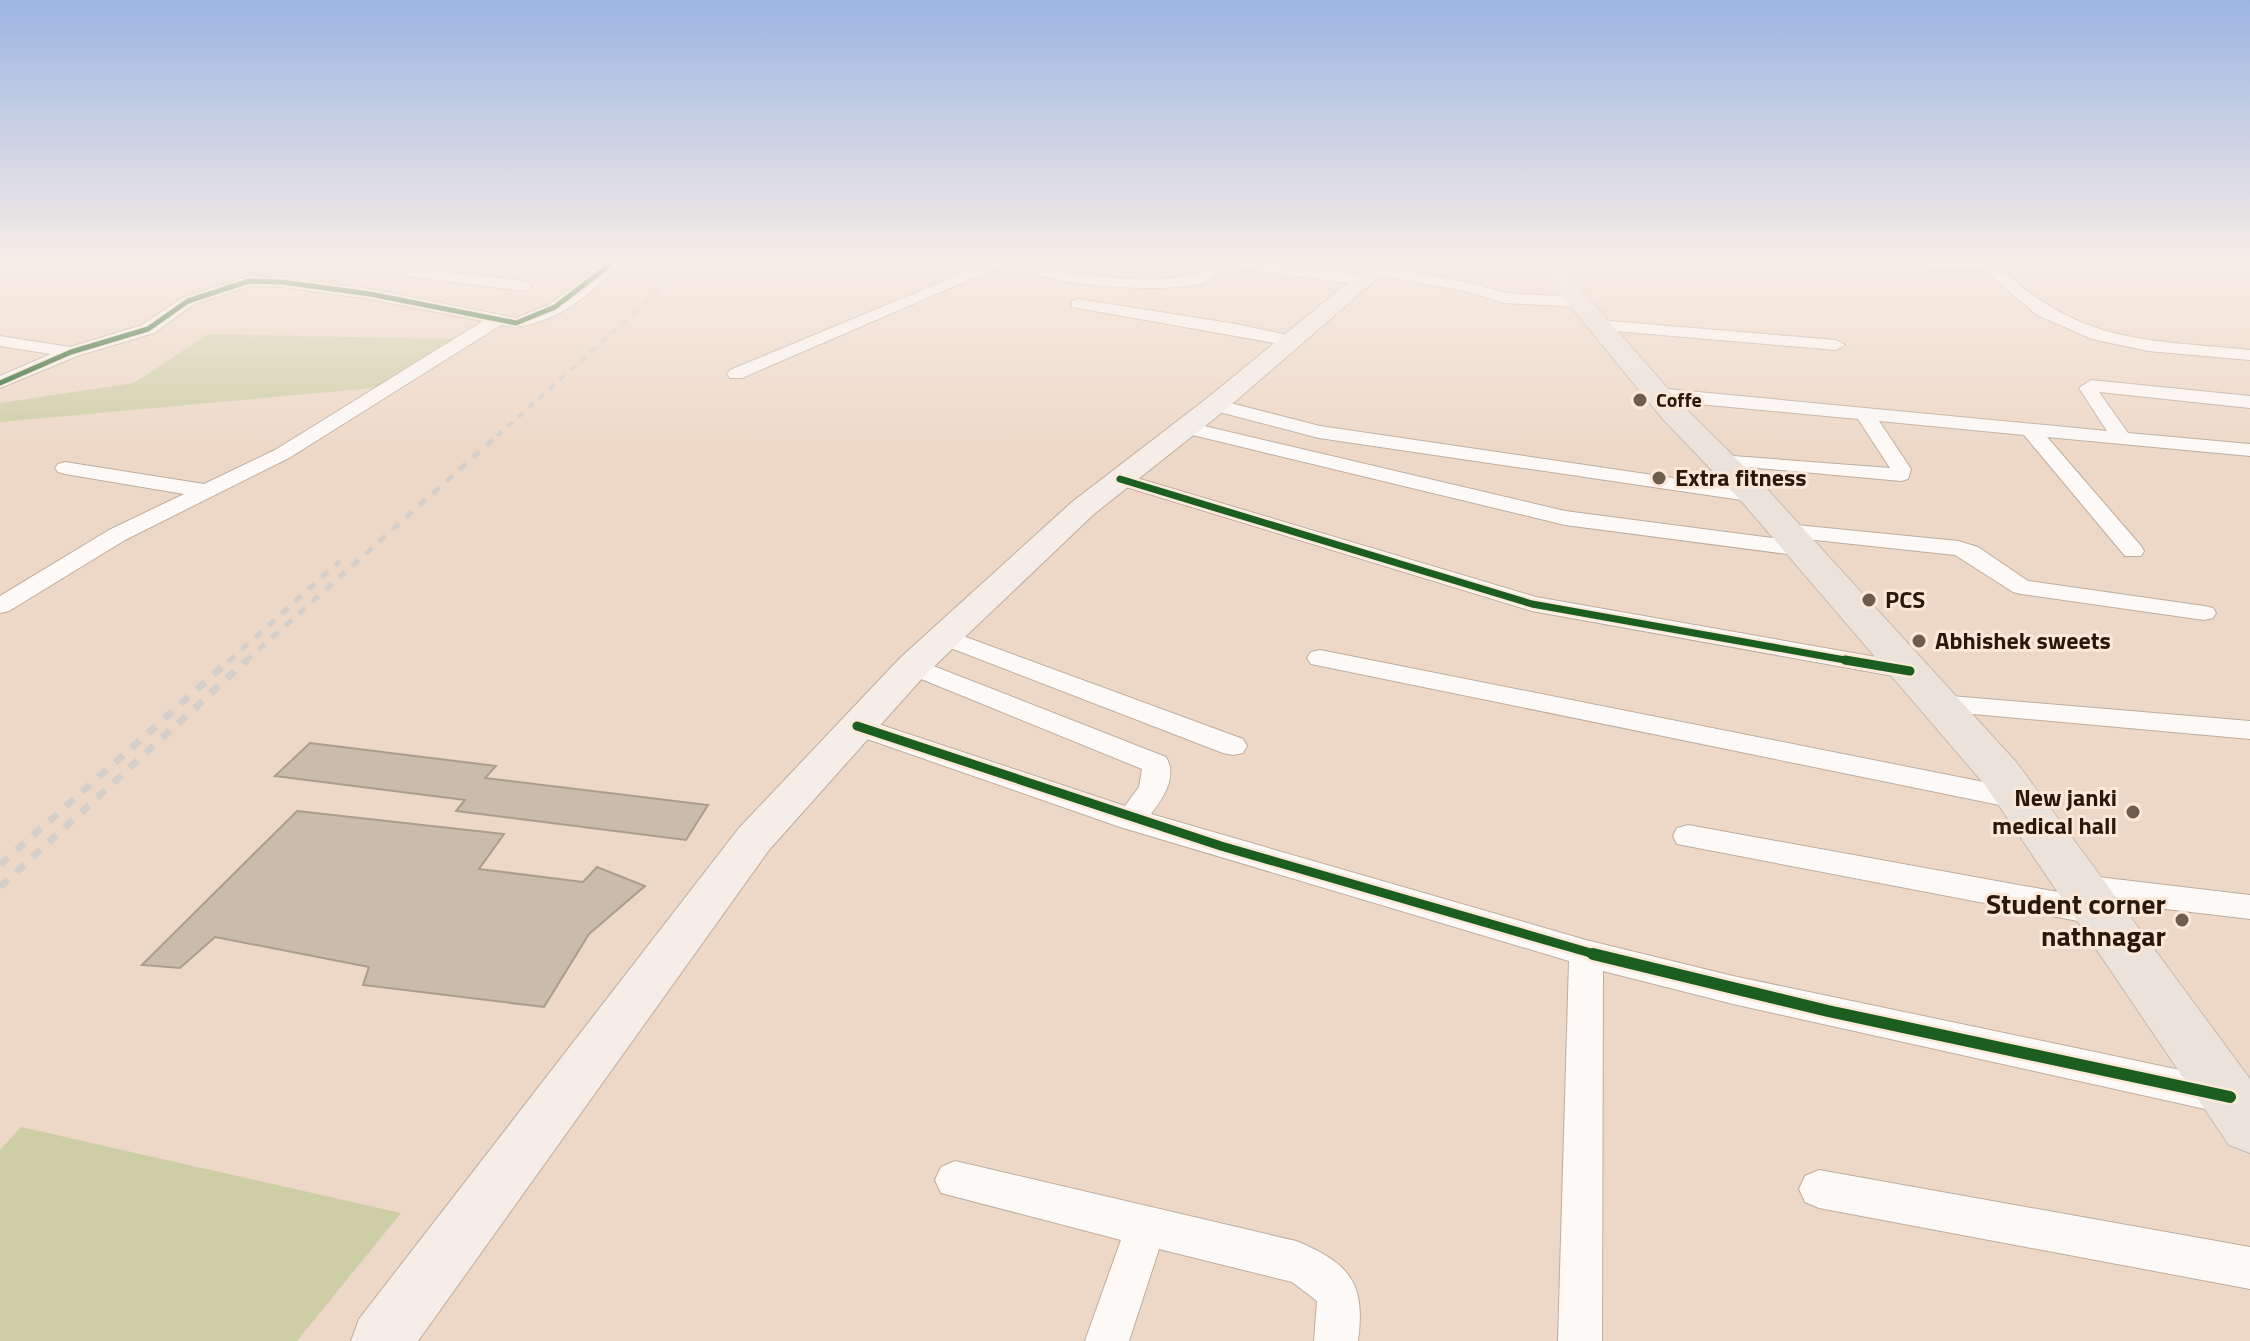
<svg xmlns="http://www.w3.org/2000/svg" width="2250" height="1341" font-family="'Titillium Web',sans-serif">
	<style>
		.green { fill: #cdcea6 }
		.building { fill: #cabcaa; stroke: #aa9d8c; stroke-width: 2 }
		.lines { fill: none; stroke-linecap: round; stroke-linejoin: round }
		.street-casing { stroke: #bead9e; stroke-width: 2 }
		.secondary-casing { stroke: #bead9e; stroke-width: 2 }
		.primary-casing { stroke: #c6bab1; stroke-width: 2 }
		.street { fill: #fcf9f7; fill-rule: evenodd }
		.secondary { fill: #f4ede8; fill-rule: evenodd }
		.primary { fill: #eae2db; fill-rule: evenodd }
		.rail-far2 { stroke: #d4cfca; stroke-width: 4; stroke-dasharray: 7 7; stroke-linecap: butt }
		.rail-far1 { stroke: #d4cfca; stroke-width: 5; stroke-dasharray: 9 9; stroke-linecap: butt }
		.rail { stroke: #d4cfca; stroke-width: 7; stroke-dasharray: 11 11; stroke-linecap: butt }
		.cycleway-far3-casing { stroke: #fbe8d9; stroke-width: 8 }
		.cycleway-far2-casing { stroke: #fbe8d9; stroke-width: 11 }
		.cycleway-far1-casing { stroke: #fbe8d9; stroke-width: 14 }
		.cycleway-casing { stroke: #fbe8d9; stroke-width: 17 }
		.cycleway-far3 { stroke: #1b5e20; stroke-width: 5 }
		.cycleway-far2 { stroke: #1b5e20; stroke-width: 7 }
		.cycleway-far1 { stroke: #1b5e20; stroke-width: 9 }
		.cycleway { stroke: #1b5e20; stroke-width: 12 }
		.poi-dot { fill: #6e5c4c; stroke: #fbe8d9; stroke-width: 3 }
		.labels { text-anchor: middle; stroke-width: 6; stroke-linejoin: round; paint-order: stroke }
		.far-poi-label { font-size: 20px; font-weight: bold; fill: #29190a; stroke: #fbe8d9; text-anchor: start }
		.poi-label { font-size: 24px; font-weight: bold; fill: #29190a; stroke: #fbe8d9; text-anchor: start }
		.near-poi-label { font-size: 28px; font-weight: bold; fill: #29190a; stroke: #fbe8d9; text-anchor: end }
	</style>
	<rect width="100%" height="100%" fill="#edd8c7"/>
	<path class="green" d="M 208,334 L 456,339 L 404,378 L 373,388 L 0,422 L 0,403 L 134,383 Z
		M 21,1127 L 401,1213 L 297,1341 L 0,1341 L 0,1150 Z"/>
	<path class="building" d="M 310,743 L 496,766 L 485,778 L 708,805 L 686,840 L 456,811 L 465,800 L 275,776 Z
		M 297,811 L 504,834 L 479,869 L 583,882 L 597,867 L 645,886 L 589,934 L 544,1007 L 363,985 L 369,967 L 215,937 L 180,968 L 142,965 Z"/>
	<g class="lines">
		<defs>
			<path id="street" d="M 603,263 L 620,263 C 593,294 544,334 501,325 L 289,458 L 125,540 L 9,611 L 0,613 L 0,596 L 109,530 L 184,494 L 65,474 L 58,472 L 55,468 L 58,464 L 65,462 L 204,484 L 275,450 L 483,321 L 370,299 L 282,287 L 250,286 L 194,304 L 154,333 L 77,356 L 0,388 L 0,376 L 51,354 L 0,346 L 0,336 L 70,347 L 142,325 L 182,298 L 249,276 L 282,277 L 370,289 L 516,318 L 550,304 Z
				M 987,263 L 1008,263 L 742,378 L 730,378 L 727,374 L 730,370 Z
				M 1013,263 C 1034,262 1048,269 1068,273 C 1093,278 1168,282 1192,275 C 1201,273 1206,269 1213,263 L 1230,263 C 1220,275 1208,283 1193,285 C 1155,292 1042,287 1013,263 Z
				M 1232,263 L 1272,263 L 1363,275 L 1371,280 L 1363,285 L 1240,268 Z
				M 1912,263 L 1994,263 C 2080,344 2139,339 2250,350 L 2250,360 L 2148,351 L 2092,339 L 2037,315 L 1984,270 L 1920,268 Z
				M 1375,265 L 1471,283 L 1505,293 L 1579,297 L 1587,302 L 1579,307 L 1504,303 L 1468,292 L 1370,273 L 1370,267 Z
				M 412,268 L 524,281 L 532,286 L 524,291 L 407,276 L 407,270 Z
				M 1078,299 L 1236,324 L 1297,337 L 1300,341 L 1291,346 L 1072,307 L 1072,301 Z
				M 1598,320 L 1836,340 L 1845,345 L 1836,350 L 1592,329 L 1590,325 L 1592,321 Z
				M 2091,380 L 2250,396 L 2250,408 L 2099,392 L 2128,433 L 2250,444 L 2250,456 L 2047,437 L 2141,546 L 2144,551 L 2141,556 L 2125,556 L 2024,435 L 1879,421 L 1911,469 L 1908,479 L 1901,481 L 1714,464 L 1707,462 L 1704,458 L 1707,454 L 1890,468 L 1858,419 L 1656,400 L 1647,394 L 1656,388 L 2107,431 L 2079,388 Z
				M 1215,399 L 1320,426 L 1755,490 L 1766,496 L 1755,502 L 1319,438 L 1208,409 L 1206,405 L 1208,401 Z
				M 1187,422 L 1565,511 L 1802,542 L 1810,544 L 1813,549 L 1810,554 L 1802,556 L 1565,525 L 1180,432 L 1177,428 L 1180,424 Z
				M 1120,473 L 1536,597 L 1910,663 L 1919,665 L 1923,671 L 1919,677 L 1910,679 L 1532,611 L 1113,483 L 1110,479 Z
				M 1786,524 L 1958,541 L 1978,547 L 2028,581 L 2204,606 L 2213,608 L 2216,613 L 2213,618 L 2204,620 L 2021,594 L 2013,592 L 1955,555 L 1778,536 L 1775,531 L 1778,526 Z
				M 944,629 L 1243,739 L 1247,746 L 1243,753 L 1233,755 L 1223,753 L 935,642 L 931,637 L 935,632 Z
				M 1320,650 L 2019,789 L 2029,792 L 2034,799 L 2029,806 L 2019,809 L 1311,664 L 1307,658 L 1311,652 Z
				M 913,658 L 1166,757 C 1178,777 1163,798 1151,814 L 1586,940 L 1733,976 L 2223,1079 L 2236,1084 L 2242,1096 L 2236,1108 L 2223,1113 L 1733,1004 L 1603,971 L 1602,1341 L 1558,1341 L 1569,961 L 1120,827 L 847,732 L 843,726 L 847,720 L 857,717 L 1125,806 L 1139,787 L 1142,769 L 904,672 L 900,666 L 904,660 Z
				M 1939,695 L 2250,721 L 2250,739 L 1929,710 L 1926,704 L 1929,698 Z
				M 1688,825 L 2069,894 L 2065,887 L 2070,879 L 2081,875 L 2250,895 L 2250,919 L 2107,902 L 2115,912 L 2110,921 L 2099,925 L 1677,844 L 1673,836 L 1677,828 Z
				M 955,1161 L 1296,1241 C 1349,1263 1366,1282 1358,1341 L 1314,1341 L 1317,1301 L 1292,1282 L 1159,1249 L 1129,1341 L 1085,1341 L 1121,1240 L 941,1193 L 935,1180 L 941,1167 Z
				M 1819,1170 L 2250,1247 L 2250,1289 L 1819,1208 L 1805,1202 L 1799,1189 L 1805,1176 Z"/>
			<path id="secondary" d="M 1372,263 L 1395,263 L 1224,411 L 1094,514 L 926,674 L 769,850 L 418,1341 L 351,1341 L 359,1319 L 739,828 L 900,658 L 1072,502 L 1206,399 Z"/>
			<path id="primary" d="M 1535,263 L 1558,263 L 1683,406 L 1767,489 L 2017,763 L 2250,1079 L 2250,1153 L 2229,1145 L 1985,785 L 1743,503 L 1662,418 Z"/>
		</defs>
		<use href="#street" class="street-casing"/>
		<use href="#secondary" class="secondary-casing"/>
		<use href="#primary" class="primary-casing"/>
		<use href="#street" class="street"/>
		<use href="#secondary" class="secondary"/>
		<use href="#primary" class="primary"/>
		<path class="rail-far2" d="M 497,436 L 690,263"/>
		<path class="rail-far1" d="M 228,662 L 340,561
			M 245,662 L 499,434"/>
		<path class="rail" d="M 0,865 L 230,660
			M 0,887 L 247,660"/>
		<defs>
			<path id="cycleway-far3" d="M 0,383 L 71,352 L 148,329 L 188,301 L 249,281 L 282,282 L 370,294 L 516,323 L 555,307 L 612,263"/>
			<path id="cycleway-far2" d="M 1120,479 L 1532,604 L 1856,662"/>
			<path id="cycleway-far1" d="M 1845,660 L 1910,671
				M 857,726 L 1221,846 L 1601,956"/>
			<path id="cycleway" d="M 1593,954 L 1828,1011 L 2230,1097"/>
		</defs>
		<use href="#cycleway-far3" class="cycleway-far3-casing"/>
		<use href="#cycleway-far2" class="cycleway-far2-casing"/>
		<use href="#cycleway-far1" class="cycleway-far1-casing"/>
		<use href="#cycleway" class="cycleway-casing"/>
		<use href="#cycleway-far3" class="cycleway-far3"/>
		<use href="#cycleway-far2" class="cycleway-far2"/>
		<use href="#cycleway-far1" class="cycleway-far1"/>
		<use href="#cycleway" class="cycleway"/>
	</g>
	<linearGradient id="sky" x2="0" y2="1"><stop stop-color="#9cb5e2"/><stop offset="0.58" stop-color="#f7ede6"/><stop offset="1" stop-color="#f7ede6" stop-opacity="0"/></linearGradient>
	<rect width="2250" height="451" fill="url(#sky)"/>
	<g class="poi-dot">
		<circle cx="1640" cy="400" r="8"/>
		<circle cx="1659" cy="478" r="8"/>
		<circle cx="1869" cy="600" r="8"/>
		<circle cx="1919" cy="641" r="8"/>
		<circle cx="2133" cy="812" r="8"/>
		<circle cx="2182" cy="920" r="8"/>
	</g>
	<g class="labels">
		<g class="far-poi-label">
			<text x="1656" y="407">Coffe</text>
		</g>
		<g class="poi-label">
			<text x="1675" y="486">Extra fitness</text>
			<text x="1885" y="608">PCS</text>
			<text x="1935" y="649">Abhishek sweets</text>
			<text x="2117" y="806" text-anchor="end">New janki<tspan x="2117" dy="28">medical hall</tspan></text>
		</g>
		<g class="near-poi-label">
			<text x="2166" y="914">Student corner<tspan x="2166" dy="32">nathnagar</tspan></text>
		</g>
	</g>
</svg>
